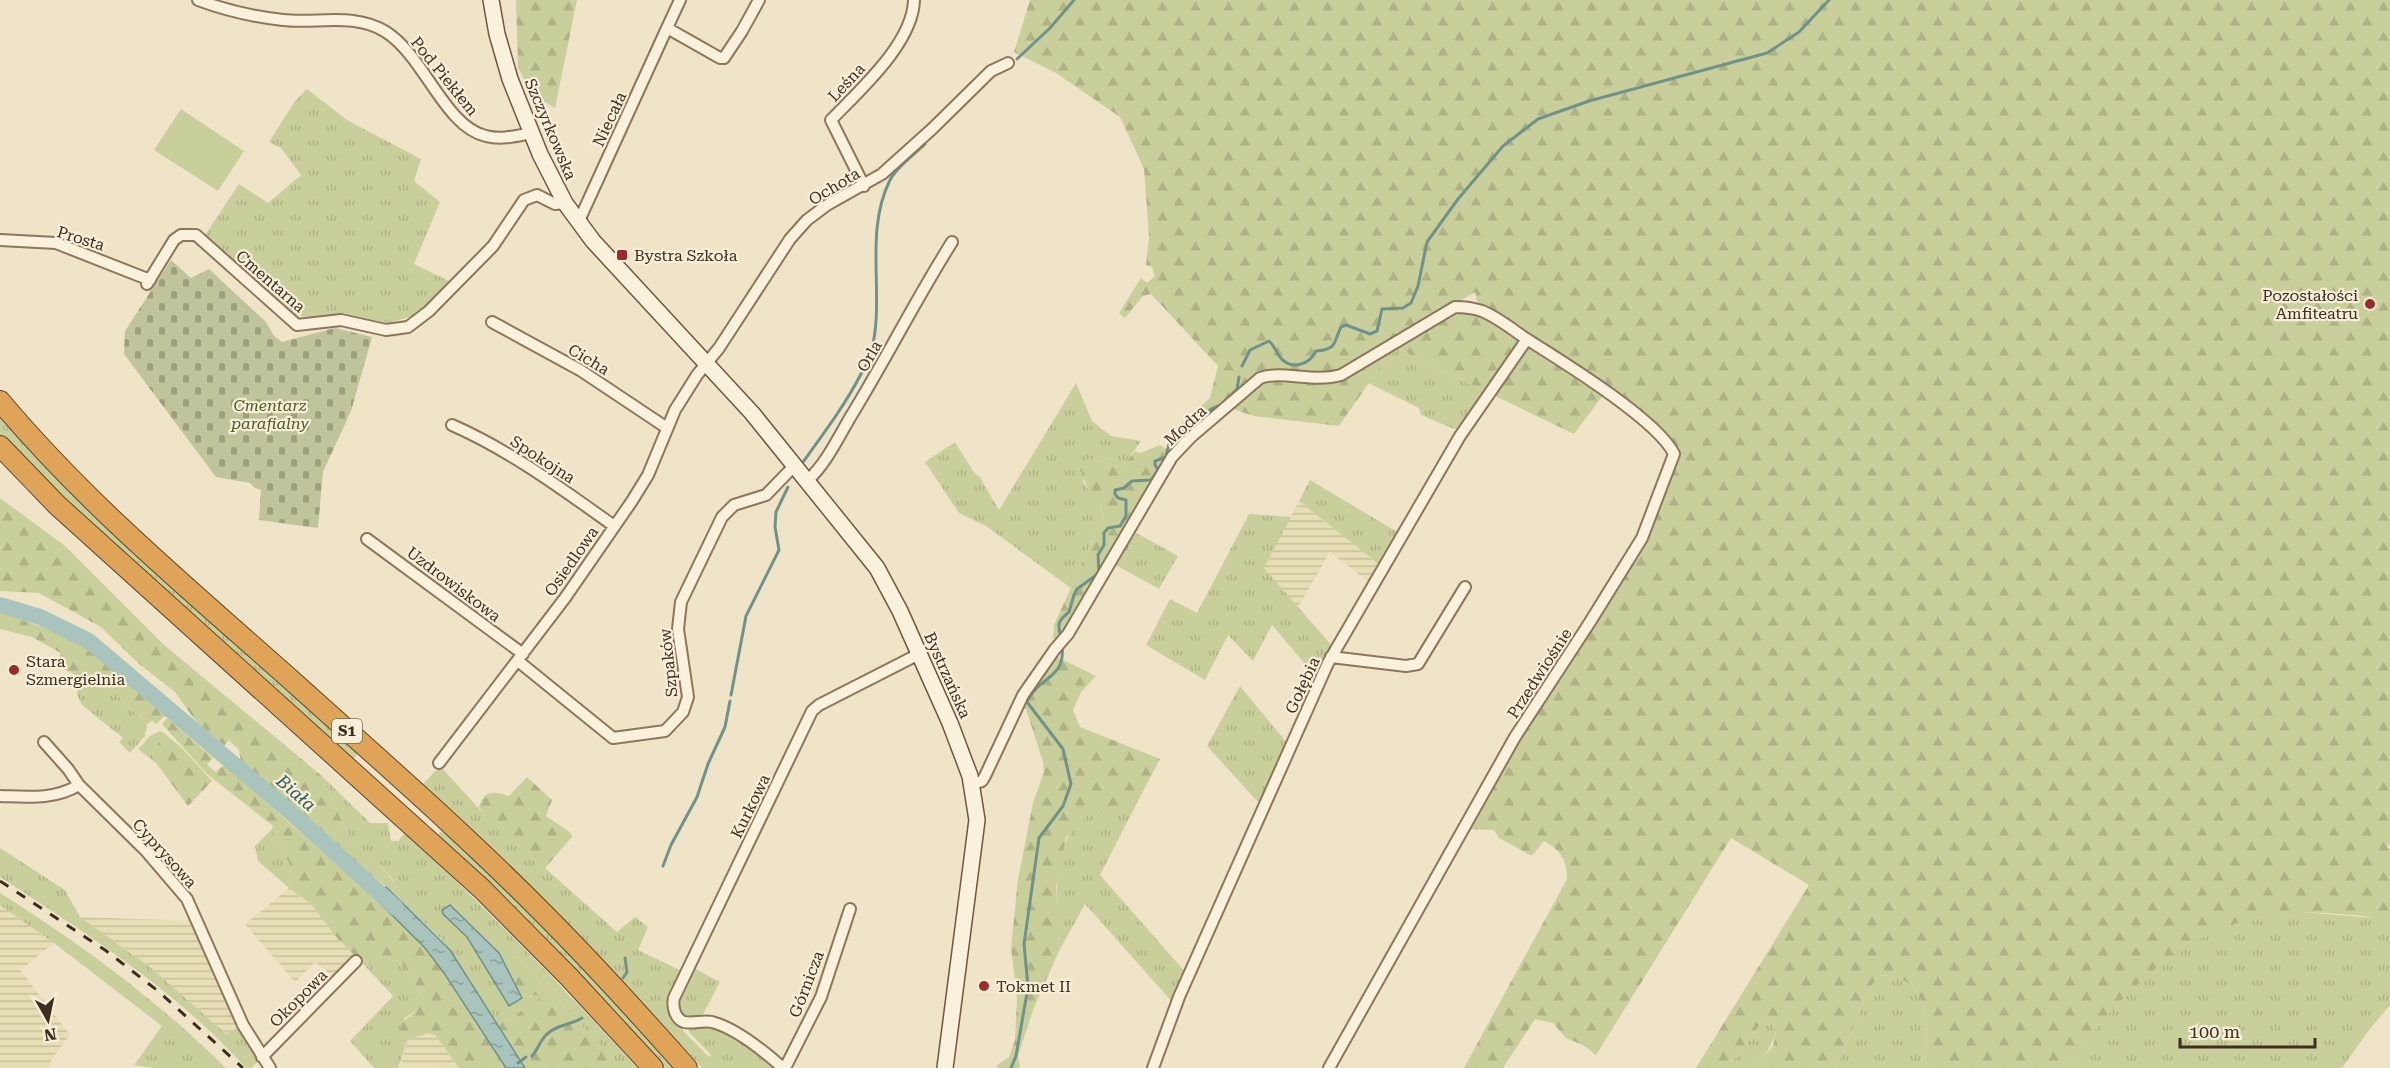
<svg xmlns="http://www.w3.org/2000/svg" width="2390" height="1068" font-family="'Roboto Serif',serif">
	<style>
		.farmland { fill: url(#farmland-rules) }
		.grass { fill: url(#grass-tufts) }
		.forest { fill: url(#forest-firs) }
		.cemetery { fill: url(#cemetery-stones) }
		.garden { fill: #c9cf9b }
		.water { fill: url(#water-ripples); stroke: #6f938a; stroke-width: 1.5 }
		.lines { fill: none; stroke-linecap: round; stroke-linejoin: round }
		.stream { stroke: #6f938a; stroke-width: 3 }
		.river { stroke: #a9c4bc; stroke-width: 16 }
		.street-casing { stroke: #8d765c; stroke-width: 14 }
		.secondary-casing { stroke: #6f573f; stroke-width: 18 }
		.highway-casing { stroke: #5b4430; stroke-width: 22 }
		.street { stroke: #faf1dc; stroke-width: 10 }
		.secondary { stroke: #faf1dc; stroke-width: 15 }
		.highway { stroke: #e0a458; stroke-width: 20 }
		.rail { stroke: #3d2e20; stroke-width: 3; stroke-dasharray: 10 10; stroke-linecap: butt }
		.poi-dot { fill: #9e2a2b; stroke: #f7eed8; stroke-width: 2 }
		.labels { text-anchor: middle; stroke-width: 4.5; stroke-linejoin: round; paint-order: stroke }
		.shield { fill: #f7eed8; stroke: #756857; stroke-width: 1.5 }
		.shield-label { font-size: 15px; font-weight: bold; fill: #3d2e20 }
		.street-label { font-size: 16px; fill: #3d2e20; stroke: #f7eed8 }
		.poi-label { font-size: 16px; fill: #3d2e20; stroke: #f7eed8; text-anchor: start }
		.park-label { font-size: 16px; font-style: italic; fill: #4d5a26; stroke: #f7eed8 }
		.water-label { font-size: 18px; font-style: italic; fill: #2f5d5a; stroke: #f7eed8 }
	</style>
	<defs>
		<pattern id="farmland-rules" width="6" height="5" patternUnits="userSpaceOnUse" patternTransform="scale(1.5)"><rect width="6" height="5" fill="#e6deb5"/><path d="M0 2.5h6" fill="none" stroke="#c6bf9b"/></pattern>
		<pattern id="grass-tufts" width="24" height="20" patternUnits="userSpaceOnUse" patternTransform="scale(1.5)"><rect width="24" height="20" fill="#c9cf9b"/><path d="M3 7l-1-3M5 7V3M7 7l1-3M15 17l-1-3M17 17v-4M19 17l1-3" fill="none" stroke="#aeb285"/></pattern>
		<pattern id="forest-firs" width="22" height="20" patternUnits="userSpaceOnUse" patternTransform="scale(1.5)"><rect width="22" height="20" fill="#c9cf9b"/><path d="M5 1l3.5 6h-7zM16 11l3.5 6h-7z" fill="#aeb285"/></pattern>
		<pattern id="cemetery-stones" width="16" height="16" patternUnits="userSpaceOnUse" patternTransform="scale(1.5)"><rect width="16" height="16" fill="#bfc49a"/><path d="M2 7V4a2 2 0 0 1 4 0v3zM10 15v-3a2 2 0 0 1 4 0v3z" fill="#9ca07d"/></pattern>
		<pattern id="water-ripples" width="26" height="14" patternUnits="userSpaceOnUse" patternTransform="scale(1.5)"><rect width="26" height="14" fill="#a9c4bc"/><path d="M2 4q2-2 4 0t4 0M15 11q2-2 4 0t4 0" fill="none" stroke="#8ba098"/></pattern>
	</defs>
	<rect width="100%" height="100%" fill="#f0e4c8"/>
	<path class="farmland" d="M 1299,501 L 1380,565 L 1370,583 L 1330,552 L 1298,607 L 1264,568 Z
		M 289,888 L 311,904 L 337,938 L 357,958 L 336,979 L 315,962 L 295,982 L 245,924 Z
		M 0,905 L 54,943 L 20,970 L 70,1035 L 51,1060 L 49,1068 L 0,1068 Z
		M 80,917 L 195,921 L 240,1026 L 226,1034 L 150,967 Z
		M 428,1033 L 435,1035 L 459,1068 L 400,1067 L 408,1040 Z"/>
	<path class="grass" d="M 307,89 L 347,120 L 421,159 L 414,181 L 440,202 L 414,264 L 449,281 L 433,300 L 413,316 L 388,323 L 342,313 L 323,319 L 291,315 L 205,235 L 239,184 L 268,203 L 301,175 L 281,148 L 269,142 L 295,101 Z
		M 1393,346 L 1487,392 L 1461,429 L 1454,429 L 1421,415 L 1419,408 L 1368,383 L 1385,360 L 1381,353 Z
		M 1076,383 L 1092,421 L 1111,436 L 1141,441 L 1126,462 L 1117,466 L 1088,459 L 1083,482 L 1101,507 L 1103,517 L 1071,588 L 986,526 L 959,513 L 925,462 L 955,442 L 975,474 L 979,476 L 999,510 Z
		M 0,410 L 361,751 L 351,761 L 125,558 L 0,437 Z
		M 1310,480 L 1399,533 L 1380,565 L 1299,501 Z
		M 1249,514 L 1291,517 L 1264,568 L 1333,647 L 1317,678 L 1272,625 L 1253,661 L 1228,635 L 1205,680 L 1146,645 L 1170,599 L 1197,613 Z
		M 1131,530 L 1178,556 L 1159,589 L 1112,563 Z
		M 95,673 L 147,724 L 145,736 L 130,753 L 119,742 L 123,738 L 82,705 L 77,694 L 80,677 Z
		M 1240,686 L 1288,744 L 1260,801 L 1257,801 L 1207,746 Z
		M 160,731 L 164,733 L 153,753 L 156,763 L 138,749 L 150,736 Z
		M 440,766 L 484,814 L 497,819 L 541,868 L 545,868 L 617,932 L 635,917 L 648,927 L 638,950 L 684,972 L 671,997 L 683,1031 L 709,1057 L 711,1055 L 689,1032 L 688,1026 L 706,1024 L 727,1031 L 779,1068 L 702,1068 C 614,968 522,873 423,784 Z
		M 322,776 L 370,823 L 388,823 L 391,841 L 398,841 L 405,833 C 486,908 563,986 637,1068 L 621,1068 L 512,951 L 499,953 L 450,905 L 443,914 L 467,937 L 509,1006 L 522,998 L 537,995 L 539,1000 L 513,1017 L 496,1024 L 442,940 L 386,887 L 394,881 L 375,860 L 351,842 Z
		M 1139,799 L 1100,875 L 1187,974 L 1174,1004 L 1085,904 L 1059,951 C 1057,911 1048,843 1086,816 C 1096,810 1127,803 1139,799 Z
		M 445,827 L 494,873 L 679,1068 L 661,1068 L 436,837 Z
		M 272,829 L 291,867 L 289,888 L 258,861 L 255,846 Z
		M 0,848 L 65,890 L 80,917 L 150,967 L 226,1034 L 240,1026 L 258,1057 L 258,1061 L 251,1068 L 246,1068 C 176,990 87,934 0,877 Z
		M 0,893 C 81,944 157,1000 226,1068 L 152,1068 L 134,1065 L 162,1026 L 54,943 L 0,905 Z
		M 2301,912 L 2377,918 L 2390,924 L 2390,1005 L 2369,1030 L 2342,1068 L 2065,1068 C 2106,1013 2157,951 2224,927 C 2249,917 2274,914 2301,912 Z
		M 379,957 L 402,963 L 424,1000 L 421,1007 L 405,1018 L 401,1035 L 408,1040 L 398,1068 L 374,1068 L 350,1041 L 393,996 L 366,967 Z
		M 692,967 L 720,982 L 701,1018 L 686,1019 C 668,1001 682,987 692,967 Z
		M 1881,975 C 1933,977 1928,1030 1925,1068 L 1836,1068 L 1870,987 Z
		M 1769,1020 L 1776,1031 C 1772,1046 1765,1056 1754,1068 L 1728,1068 L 1761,1023 Z"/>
	<path class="forest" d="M 516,0 L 577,0 L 555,108 L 533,95 L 518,68 Z
		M 1030,0 L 2390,0 L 2390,843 L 2387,847 L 2390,849 L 2390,924 C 2371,914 2349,915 2327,913 C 2206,905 2133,977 2065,1068 L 1925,1068 C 1928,1030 1933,977 1881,975 L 1870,987 L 1836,1068 L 1754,1068 L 1773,1046 L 1776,1031 L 1769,1020 L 1761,1023 L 1728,1068 L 1696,1068 L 1809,885 L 1731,838 L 1596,1055 L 1583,1045 L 1566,1038 L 1553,1023 L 1535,1019 L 1503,1068 L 1464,1068 L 1567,879 C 1567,859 1560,850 1544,841 L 1532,856 L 1499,838 L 1494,830 L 1465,829 L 1499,768 L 1624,572 L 1675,448 L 1484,307 L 1477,301 L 1475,292 L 1340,373 L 1265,374 L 1178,447 L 1170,443 L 1165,437 L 1210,398 L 1218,366 L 1151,294 L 1143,296 L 1125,318 L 1119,313 L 1141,278 L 1147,283 L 1155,276 L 1152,267 L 1146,265 L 1149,236 L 1144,169 L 1120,117 L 1056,73 L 1014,52 Z
		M 1455,310 L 1481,314 L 1523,339 L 1487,392 L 1393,346 Z
		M 1527,343 L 1604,394 L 1574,434 L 1491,394 Z
		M 1381,353 L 1385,360 L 1339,426 L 1254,416 L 1229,408 L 1261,380 L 1321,381 Z
		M 1160,445 L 1171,452 L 1059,642 L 1053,638 L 1054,625 L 1103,517 L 1101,507 L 1090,494 L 1080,469 L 1084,461 L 1088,459 L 1117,466 L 1126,462 L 1135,451 L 1140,453 Z
		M 0,498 L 65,546 L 163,644 L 322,776 L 351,842 L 375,860 L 394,882 L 386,887 L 241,763 L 239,750 L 229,740 L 223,747 L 194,719 L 175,692 L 138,663 L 101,627 L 39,593 L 0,591 Z
		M 0,612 L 64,635 L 90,648 L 167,714 L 156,724 L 152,721 L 147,724 L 95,673 L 80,677 L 57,666 L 61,653 L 32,637 L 0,629 Z
		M 1053,655 L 1096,676 L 1081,692 L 1073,710 L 1080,727 L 1160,759 L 1139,799 L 1087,816 L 1066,838 L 1056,886 L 1059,951 L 1033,1010 L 1018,1056 L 1020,1068 L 997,1068 L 997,1065 L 1009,1057 L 1015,1040 L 1017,997 L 1011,948 L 1018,879 L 1033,803 L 1044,772 L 1043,762 L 1026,709 L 1019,708 Z
		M 167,718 L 213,758 L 207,764 L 215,772 L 224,765 L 376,899 L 425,948 L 444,973 L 506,1068 L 459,1068 L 435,1035 L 428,1033 L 408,1040 L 401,1036 L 400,1026 C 407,1016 419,1011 424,1000 L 402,963 L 379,957 L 366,967 L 337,938 L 311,904 L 289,888 L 291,867 L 272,829 L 273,826 L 207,774 L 162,724 Z
		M 164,733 L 182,748 L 212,781 L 188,806 L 156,763 L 153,753 Z
		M 527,777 L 552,800 L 546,816 L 571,833 L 572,837 L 545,868 L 541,868 L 497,820 L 484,814 L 479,807 C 483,790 495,791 509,796 Z
		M 512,951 L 621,1068 L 525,1068 L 496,1024 L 513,1017 L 539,999 L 537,995 L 522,998 L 499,953 Z"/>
	<path class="cemetery" d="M 171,260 L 191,278 L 209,269 L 266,322 L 274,336 L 282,342 L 335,328 L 372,337 L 351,411 L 323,472 L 318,528 L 259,520 L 261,490 L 255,488 L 250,483 L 216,477 L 124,354 L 125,331 Z"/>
	<path class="garden" d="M 181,109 L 244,151 L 218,191 L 154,150 Z"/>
	<path class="water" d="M 386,887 L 450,950 L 525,1068 L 506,1068 L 444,973 L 425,948 L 376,899 Z
		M 450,905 L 499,953 L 522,998 L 509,1006 L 467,937 L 443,914 L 442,910 Z"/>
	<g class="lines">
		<path class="stream" d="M 1017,59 L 1050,28 L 1074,0
			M 1242,366 L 1250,350 L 1269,341 C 1275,346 1275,351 1280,357 C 1291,371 1309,365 1316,351 C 1338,349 1333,343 1341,327 L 1346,325 L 1370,334 L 1377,331 L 1382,309 L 1403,308 L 1411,303 L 1418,286 L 1427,242 L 1458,199 L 1503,146 L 1538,119 L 1589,101 L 1767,53 L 1799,32 L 1829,0
			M 1226,400 L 1237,389 L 1239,377
			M 803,462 C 824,433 845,405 861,374 C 865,367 870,360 871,353 C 886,297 863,234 890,180 C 897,166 914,155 925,144
			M 1061,638 C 1057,623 1058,621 1069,612 L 1074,595 L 1077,589 L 1099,573 L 1098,555 L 1104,545 L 1104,533 L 1108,528 L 1120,526 L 1126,516 L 1126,500 L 1118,498 L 1115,494 L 1115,490 L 1124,488 L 1132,481 L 1151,480 L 1158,470 L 1155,465 L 1155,461 L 1166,457 C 1170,432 1176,434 1195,424 C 1199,421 1201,417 1205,414 C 1209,409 1216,407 1221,405
			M 731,695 L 746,616 L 779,550 L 775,527 L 776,512 L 788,487
			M 663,866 L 671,845 L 697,797 L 708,764 L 725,727 L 730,701
			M 623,978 L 627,972 L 625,958
			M 532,1056 C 538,1049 540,1041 546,1035 C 555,1025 571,1025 582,1018
			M 518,1063 L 526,1057
			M 1011,1068 L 1016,1056 L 1028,987 L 1024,944 L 1039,838 L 1063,806 L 1071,784 L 1063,749 L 1027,702 C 1039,675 1066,680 1062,645"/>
		<path class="river" d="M 0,605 L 40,617 L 89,641 L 296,817 L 396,908"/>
		<defs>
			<path id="street" d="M 198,0 C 225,10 254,17 283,20 C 316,24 355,12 386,32 C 424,56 445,127 486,136 C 501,140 516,136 531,133
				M 667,28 L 680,0
				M 864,186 L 831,120 C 860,90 913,43 914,0
				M 578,223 L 667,28 L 720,58 L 724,58 L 742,31 L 759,0
				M 0,240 L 56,243 L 150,280
				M 147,284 L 174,240 L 181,235 L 196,235 L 297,325 L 341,320 L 386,330 L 408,327 L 429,311 L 493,246 L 524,200 L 537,195 L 555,204 L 565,203
				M 492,322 L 580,370 L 667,428
				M 452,425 C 511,451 562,489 614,526
				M 807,481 C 826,464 838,438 851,416 C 886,359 916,299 952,242
				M 367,539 L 523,654
				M 1331,657 L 1406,666 L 1418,664 L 1465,587
				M 518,661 L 613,738 L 665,731 L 683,712 L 688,697 L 678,629 L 681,602 L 722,517 L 734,505 L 766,495 L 795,465
				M 44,742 L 68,769 L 79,785 L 146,851 L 187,899 L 243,1025 L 270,1068
				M 439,763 L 565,598 L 632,501 L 648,475 L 675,410 L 697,375 L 719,348 L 790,239 L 807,220 L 827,205 L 882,174 L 932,129 L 991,71 L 1008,63
				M 973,784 L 982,781 L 985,776 L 1023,695 L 1055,649 L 1068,634 L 1172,457 L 1191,437 L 1260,378 C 1283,370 1313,383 1341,375 L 1455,307 C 1464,307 1473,308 1482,311 C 1497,317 1512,329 1525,338 C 1560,360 1658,420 1674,454 L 1642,538 L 1590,622 L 1515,737 L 1329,1068
				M 0,796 C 28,797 54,800 79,785
				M 262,1057 L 356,961
				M 783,1068 C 765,1052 735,1028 712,1022 C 703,1020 693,1024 684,1022 C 675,1019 672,1006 674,998 L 812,711 L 819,705 L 919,654
				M 785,1068 L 821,997 L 850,909
				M 1153,1068 L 1179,997 L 1328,663 L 1460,436 L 1527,339"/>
			<path id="secondary" d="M 491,0 L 497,34 L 510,79 L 540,154 L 565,203 L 593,241 L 752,413 L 877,568 L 900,611 L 950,723 L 970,776 L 977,820 L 945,1068"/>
			<path id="highway" d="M 0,401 C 89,507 196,595 299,687 C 381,761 465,834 543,913 C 593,963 640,1015 687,1068
				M 0,446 L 57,505 L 482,889 L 569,977 L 653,1068"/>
		</defs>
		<use href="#street" class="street-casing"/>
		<use href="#secondary" class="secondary-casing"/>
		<use href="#highway" class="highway-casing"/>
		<use href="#street" class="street"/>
		<use href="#secondary" class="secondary"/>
		<use href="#highway" class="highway"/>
		<path class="rail" d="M 0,881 L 105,950 L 158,991 L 243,1068"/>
	</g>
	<g class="poi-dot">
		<rect x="616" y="249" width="12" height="12" rx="3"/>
		<circle cx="2370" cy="304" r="6"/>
		<circle cx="14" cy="670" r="6"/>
		<circle cx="984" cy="986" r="6"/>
	</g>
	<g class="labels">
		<rect class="shield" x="332" y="719" width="30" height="24" rx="4.5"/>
		<g class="shield-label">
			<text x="347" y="736">S1</text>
		</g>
		<g class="street-label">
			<text transform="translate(445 76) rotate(51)" y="6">Pod Piekłem</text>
			<text transform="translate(846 82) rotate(-47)" y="6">Leśna</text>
			<text transform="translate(609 119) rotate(-65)" y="6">Niecała</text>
			<text transform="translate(551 129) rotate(67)" y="6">Szczyrkowska</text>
			<text transform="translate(834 186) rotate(-31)" y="6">Ochota</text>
			<text transform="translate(81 238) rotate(17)" y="6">Prosta</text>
			<text transform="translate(271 281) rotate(41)" y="6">Cmentarna</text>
			<text transform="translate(869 356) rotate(-60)" y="6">Orla</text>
			<text transform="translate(589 359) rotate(31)" y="6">Cicha</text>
			<text transform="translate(1185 425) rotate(-43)" y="6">Modra</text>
			<text transform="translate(543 459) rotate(33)" y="6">Spokojna</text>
			<text transform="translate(571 561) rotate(-55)" y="6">Osiedlowa</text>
			<text transform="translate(454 584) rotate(37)" y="6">Uzdrowiskowa</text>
			<text transform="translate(668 663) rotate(-96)" y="6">Szpaków</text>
			<text transform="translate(1539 673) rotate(-57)" y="6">Przedwiośnie</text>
			<text transform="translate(948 675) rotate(66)" y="6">Bystrzańska</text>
			<text transform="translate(1302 685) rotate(-65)" y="6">Gołębia</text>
			<text transform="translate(750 806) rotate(-64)" y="6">Kurkowa</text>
			<text transform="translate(165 853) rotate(48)" y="6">Cyprysowa</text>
			<text transform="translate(806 984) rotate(-69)" y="6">Górnicza</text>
			<text transform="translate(298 998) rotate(-45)" y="6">Okopowa</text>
		</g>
		<g class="poi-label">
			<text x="634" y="261">Bystra Szkoła</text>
			<text x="2358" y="301" text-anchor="end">Pozostałości<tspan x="2358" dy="18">Amfiteatru</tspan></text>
			<text x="26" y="667">Stara<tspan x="26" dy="18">Szmergielnia</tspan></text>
			<text x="996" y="992">Tokmet II</text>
		</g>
		<g class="park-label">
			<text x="270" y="411">Cmentarz<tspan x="270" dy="18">parafialny</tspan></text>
		</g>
		<g class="water-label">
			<text transform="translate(296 793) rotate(41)" y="6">Biała</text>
		</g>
	</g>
	<g transform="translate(48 1020) rotate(171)" stroke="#f7eed8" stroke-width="4.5" paint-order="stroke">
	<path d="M0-4.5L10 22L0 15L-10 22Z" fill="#3d2e20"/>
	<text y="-9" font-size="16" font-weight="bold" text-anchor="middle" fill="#3d2e20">N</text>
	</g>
	<path d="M2180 1038v9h135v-9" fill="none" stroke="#3d2e20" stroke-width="3"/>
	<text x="2189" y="1038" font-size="18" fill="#3d2e20" stroke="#f7eed8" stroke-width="4.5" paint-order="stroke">100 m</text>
</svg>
